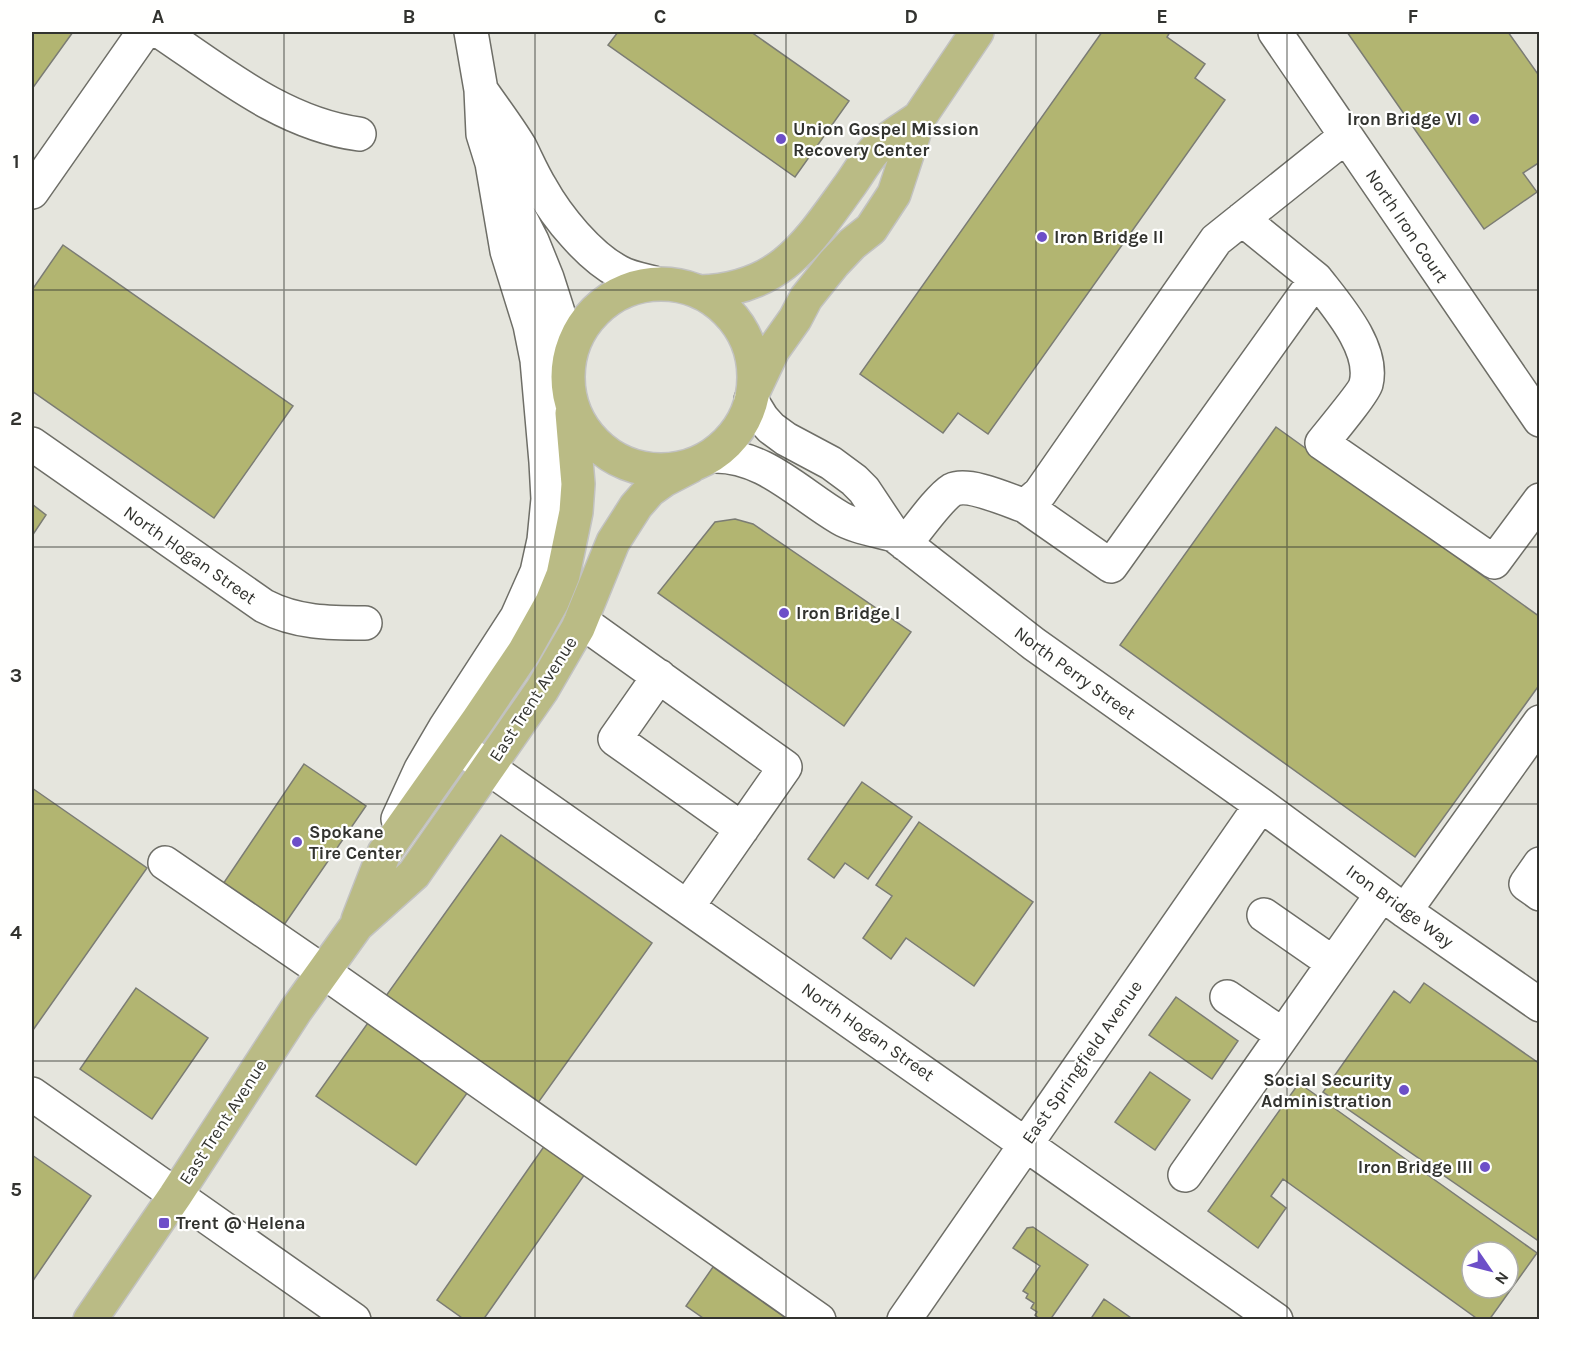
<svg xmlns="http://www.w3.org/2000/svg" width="1571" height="1351" font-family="Karla,sans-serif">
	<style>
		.building { fill: #b2b571; stroke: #7b7c74; stroke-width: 1.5; fill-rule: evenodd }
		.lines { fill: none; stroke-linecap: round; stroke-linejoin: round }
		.minor-casing { stroke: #6e6e67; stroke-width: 36 }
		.major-casing { stroke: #c2c2c1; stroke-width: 36 }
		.minor { stroke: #fff; stroke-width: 33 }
		.major { stroke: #babb85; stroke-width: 33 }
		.grid { fill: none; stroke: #32332f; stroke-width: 1.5; stroke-opacity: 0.55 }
		.poi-dot { fill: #6d4fc8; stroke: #fffffe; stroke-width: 2 }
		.labels { text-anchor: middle; stroke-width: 4.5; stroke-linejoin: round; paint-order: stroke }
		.poi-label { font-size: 18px; font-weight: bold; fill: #32332f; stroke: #fffffe; text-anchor: start }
		.street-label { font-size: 18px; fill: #32332f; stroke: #fffffe }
		.neatline { fill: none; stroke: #32332f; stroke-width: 2 }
		.grid-label { font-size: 20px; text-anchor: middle; font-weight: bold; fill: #32332f }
	</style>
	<rect width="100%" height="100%" fill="#e5e5dd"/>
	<path class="building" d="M 32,32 L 73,32 L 32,89 Z
		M 618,32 L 751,32 L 849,101 L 795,177 L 608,45 Z
		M 1102,32 L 1170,32 L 1167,37 L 1205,64 L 1195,78 L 1225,100 L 988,434 L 958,413 L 943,433 L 860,374 Z
		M 1347,32 L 1508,32 L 1540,77 L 1540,162 L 1523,173 L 1537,192 L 1484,229 Z
		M 63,245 L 293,406 L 214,518 L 32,391 L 32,290 Z
		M 1276,427 L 1540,617 L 1540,684 L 1415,857 L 1120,645 Z
		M 32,504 L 46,515 L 32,536 Z
		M 735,519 L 753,524 L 911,632 L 844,726 L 658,593 L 715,522 Z
		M 304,764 L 366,806 L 284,925 L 223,884 Z
		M 862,782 L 912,817 L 868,879 L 845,863 L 834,878 L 808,859 Z
		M 32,788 L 147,868 L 33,1030 L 32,1029 Z
		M 919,822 L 1033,902 L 974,986 L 906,938 L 891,959 L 863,938 L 892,896 L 876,885 Z
		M 501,835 L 652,943 L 535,1107 L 383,1000 Z
		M 1424,983 L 1540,1064 L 1540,1242 L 1323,1092 L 1394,991 L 1410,1003 Z
		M 136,988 L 208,1038 L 152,1119 L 80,1069 Z
		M 1176,997 L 1238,1041 L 1212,1079 L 1149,1035 Z
		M 370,1020 L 470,1089 L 416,1165 L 316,1096 Z
		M 1150,1072 L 1190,1100 L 1155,1150 L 1115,1122 Z
		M 1299,1083 L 1537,1253 L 1489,1320 L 1479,1320 L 1283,1179 L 1271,1196 L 1286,1208 L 1258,1248 L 1208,1211 ZM 1472,1252 L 1508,1252 L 1508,1288 L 1472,1288 Z
		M 545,1145 L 585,1174 L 483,1320 L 465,1320 L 437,1300 Z
		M 32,1155 L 91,1196 L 32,1282 Z
		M 1033,1227 L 1088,1265 L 1050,1320 L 1041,1320 L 1035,1315 L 1037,1312 L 1031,1308 L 1034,1303 L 1026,1298 L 1028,1294 L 1023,1291 L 1040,1266 L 1013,1248 L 1027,1228 Z
		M 713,1267 L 786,1318 L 785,1320 L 706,1320 L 686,1306 Z
		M 1104,1299 L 1134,1320 L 1090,1320 Z"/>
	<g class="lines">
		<defs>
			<path id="minor" d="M 161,32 C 222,73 284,124 359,134
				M 471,32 L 481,90 L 483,134 L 492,163 L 532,241 L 547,278 L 564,331 L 568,363
				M 1275,32 L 1540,420
				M 481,90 C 494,109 508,127 520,147 C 527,161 533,175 541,188 C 557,217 589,256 619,272 C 630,278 642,280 654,283
				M 32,192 L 144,32
				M 1316,279 C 1336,305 1375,348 1366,384 C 1364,392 1330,433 1322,443 L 1494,562 L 1540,500
				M 751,400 L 762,418 L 771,428 L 786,439 L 831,463 L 854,480 L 864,490 L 894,535 L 1034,644 L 1261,805 L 1405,911 L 1540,1005
				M 32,444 L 264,606 C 297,623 329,623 365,623
				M 712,456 C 763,454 799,494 840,518 C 855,527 877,530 894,535
				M 1025,506 L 1111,566 L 1316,279 L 1242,219
				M 905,544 C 916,531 939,498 952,490 C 968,482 1008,500 1025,506 L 1040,493 L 1216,240 L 1346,136
				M 581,621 L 785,767 L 688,906
				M 659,676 L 615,739 L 742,829
				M 459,747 L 1276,1320
				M 398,819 L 421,769 L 445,728 L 517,617 L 537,572 L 544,540 L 548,499 L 546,462 L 537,360 L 530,325 L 507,251 L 492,163
				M 165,863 L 324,972 L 819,1320
				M 1540,864 L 1526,884 L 1540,894
				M 1405,911 L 1540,722
				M 1264,915 L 1333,963
				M 1227,997 L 1283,1035
				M 32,1094 L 354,1320
				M 1185,1175 L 1382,894
				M 904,1320 L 1261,805"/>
			<path id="major" d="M568 377a93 93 0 1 1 186 0a93 93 0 1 1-186 0Z
				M 700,292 C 781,289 807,244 850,185 C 858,174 865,161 874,151 C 886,138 905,128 919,118
				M 754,390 L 773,350 L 795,319 L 806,298 L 834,263 L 852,244 L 871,229 L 894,194 L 919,118 L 977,32
				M 358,920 L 384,853 L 478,720 L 524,652 L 552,602 L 563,575 L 576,512 L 578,484 L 572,413
				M 90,1320 L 175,1196 L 296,1010 L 357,925 L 414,874 L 542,690 L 578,628 L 613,542 L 636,506 L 650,490 L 664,480 L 691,466"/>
		</defs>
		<use href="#minor" class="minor-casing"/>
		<use href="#major" class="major-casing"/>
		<use href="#minor" class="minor"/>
		<use href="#major" class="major"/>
	</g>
	<path class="grid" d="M 284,32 L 284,1320M 535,32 L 535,1320M 786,32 L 786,1320M 1036,32 L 1036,1320M 1287,32 L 1287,1320M 32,290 L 1540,290M 32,547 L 1540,547M 32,804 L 1540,804M 32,1061 L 1540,1061"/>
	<g class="poi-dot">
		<circle cx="1474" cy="119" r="6"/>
		<circle cx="781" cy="139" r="6"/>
		<circle cx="1042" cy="237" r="6"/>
		<circle cx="784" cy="613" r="6"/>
		<circle cx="297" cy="842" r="6"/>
		<circle cx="1404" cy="1090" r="6"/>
		<circle cx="1485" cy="1167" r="6"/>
		<rect x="158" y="1217" width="12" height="12" rx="3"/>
	</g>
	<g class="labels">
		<g class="poi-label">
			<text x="1462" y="125" text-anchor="end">Iron Bridge VI</text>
			<text x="793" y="135">Union Gospel Mission<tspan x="793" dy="21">Recovery Center</tspan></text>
			<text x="1054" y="243">Iron Bridge II</text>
			<text x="796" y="619">Iron Bridge I</text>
			<text x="309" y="838">Spokane<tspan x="309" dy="21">Tire Center</tspan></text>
			<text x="1392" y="1086" text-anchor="end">Social Security<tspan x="1392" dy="21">Administration</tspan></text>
			<text x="1473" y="1173" text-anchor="end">Iron Bridge III</text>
			<text x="176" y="1229">Trent @ Helena</text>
		</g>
		<g class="street-label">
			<text transform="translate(1407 226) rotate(56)" y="6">North Iron Court</text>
			<text transform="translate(190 555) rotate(35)" y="6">North Hogan Street</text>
			<text transform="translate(1075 673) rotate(36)" y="6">North Perry Street</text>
			<text transform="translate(533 699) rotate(-57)" y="6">East Trent Avenue</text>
			<text transform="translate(1400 906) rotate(36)" y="6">Iron Bridge Way</text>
			<text transform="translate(868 1032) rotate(35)" y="6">North Hogan Street</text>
			<text transform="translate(1082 1062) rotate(-55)" y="6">East Springfield Avenue</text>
			<text transform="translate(223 1122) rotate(-57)" y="6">East Trent Avenue</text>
		</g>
	</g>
	<rect width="1571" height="1351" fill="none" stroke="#fffffe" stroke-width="66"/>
	<g transform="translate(1490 1270) rotate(125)"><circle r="28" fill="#fffffe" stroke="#adadab" stroke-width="1.5"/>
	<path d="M0-4.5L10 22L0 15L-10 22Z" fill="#6d4fc8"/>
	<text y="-9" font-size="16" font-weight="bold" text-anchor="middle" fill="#32332f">N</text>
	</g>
	<rect x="33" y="33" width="1505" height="1285" class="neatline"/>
	<g class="grid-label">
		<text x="158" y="23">A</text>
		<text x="409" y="23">B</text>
		<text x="660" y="23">C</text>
		<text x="911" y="23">D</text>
		<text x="1162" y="23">E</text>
		<text x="1413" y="23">F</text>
		<text x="16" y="168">1</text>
		<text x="16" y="425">2</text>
		<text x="16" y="682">3</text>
		<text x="16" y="939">4</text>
		<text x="16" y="1196">5</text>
	</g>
</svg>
